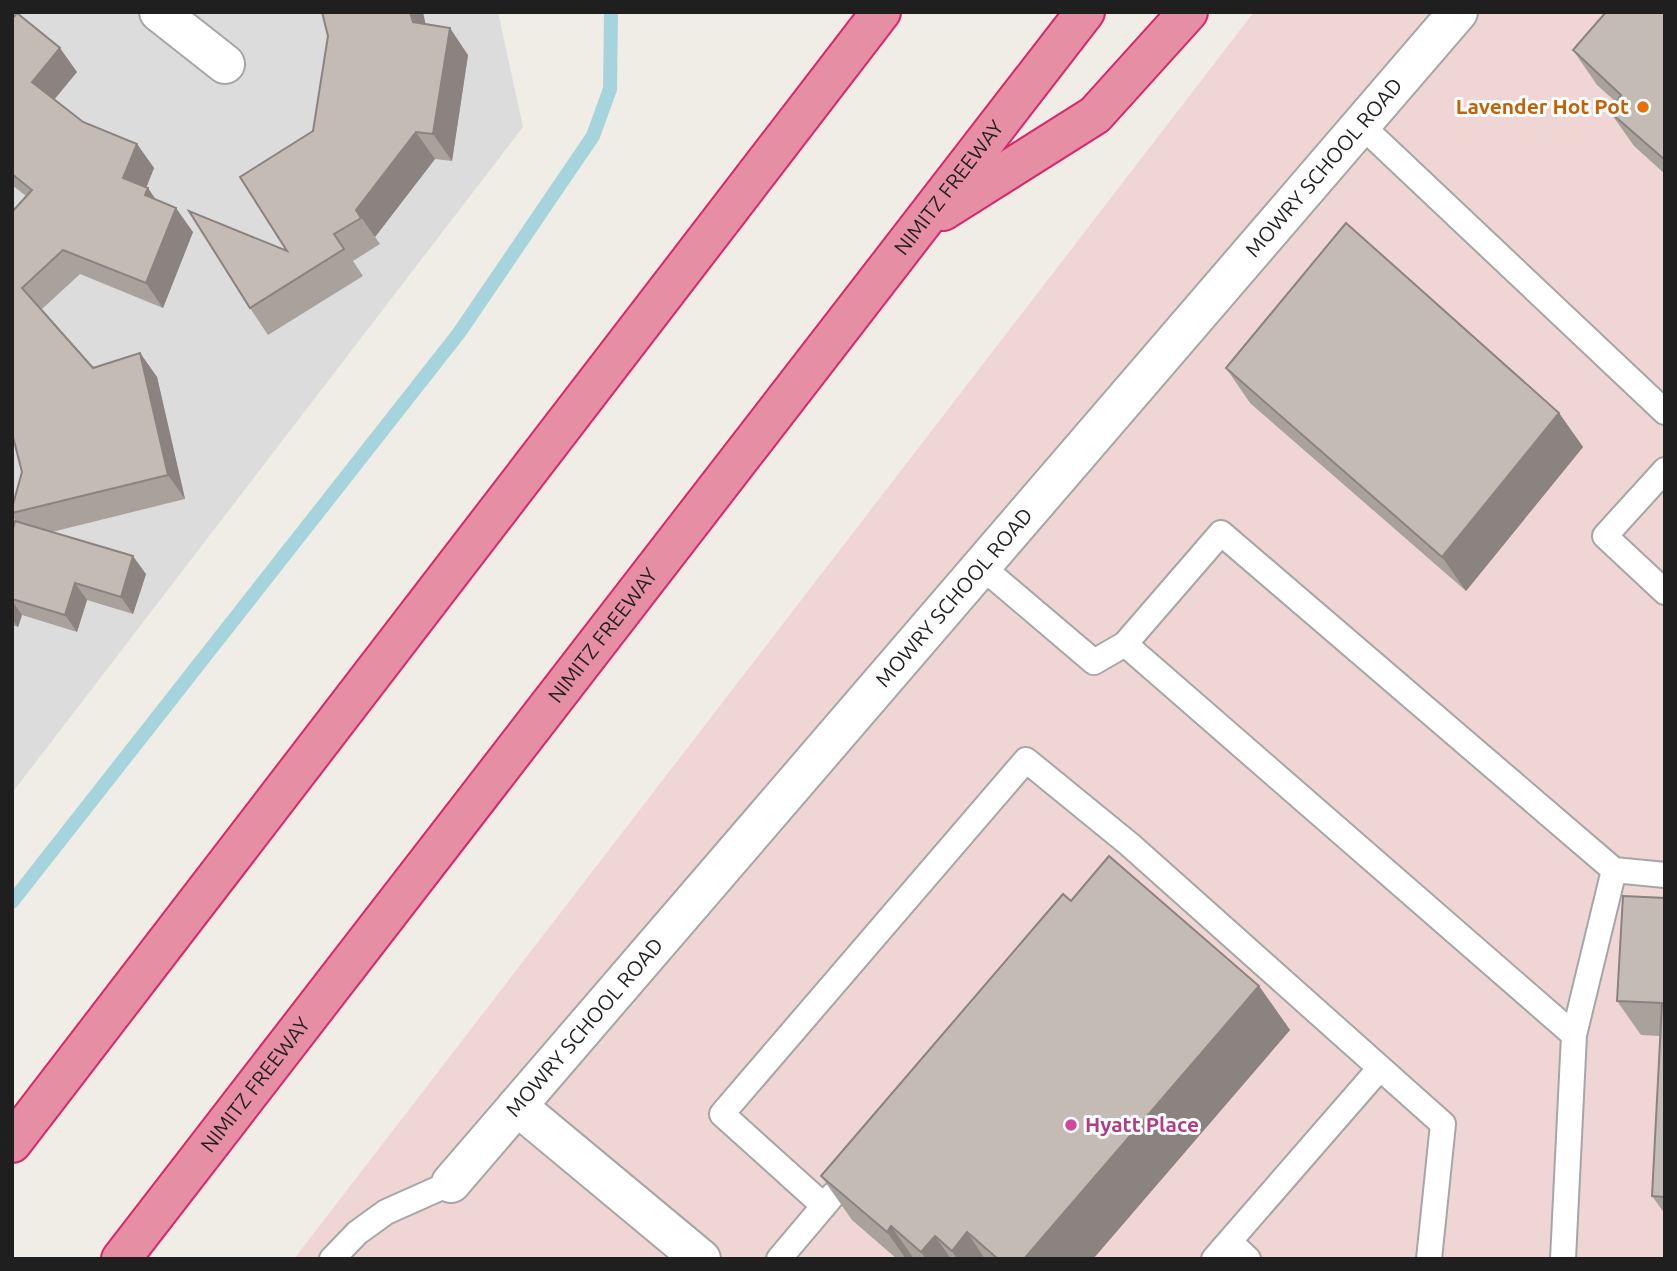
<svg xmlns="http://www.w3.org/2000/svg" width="1677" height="1271" font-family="Ubuntu,sans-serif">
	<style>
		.residential { fill: #dddcdc }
		.commercial { fill: #f0d5d5 }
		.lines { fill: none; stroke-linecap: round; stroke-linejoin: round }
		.stream { stroke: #a6d4dd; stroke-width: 14 }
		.service-casing { stroke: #a6a6a6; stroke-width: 28 }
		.minor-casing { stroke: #a6a6a6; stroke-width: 42 }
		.tertiary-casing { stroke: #a6a6a6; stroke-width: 42 }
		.motorway-casing { stroke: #da266d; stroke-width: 42 }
		.service { stroke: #fff; stroke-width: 24 }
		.minor { stroke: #fff; stroke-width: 38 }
		.tertiary { stroke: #fff; stroke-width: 38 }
		.motorway { stroke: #e68ea3; stroke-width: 38 }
		.wall { fill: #a9a19c }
		.shaded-wall { fill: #8a837f }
		.building { fill: #c5bbb5; stroke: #8a837f; stroke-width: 2 }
		.food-dot { fill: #e8710a; stroke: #fff; stroke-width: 2.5 }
		.hotel-dot { fill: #d1479c; stroke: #fff; stroke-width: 2.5 }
		.labels { text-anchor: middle; stroke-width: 6; stroke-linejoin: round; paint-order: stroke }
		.food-label { font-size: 21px; font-weight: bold; fill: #c56008; stroke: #fff; text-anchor: end }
		.street-label { font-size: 21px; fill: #1f1f1f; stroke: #fff }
		.hotel-label { font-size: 21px; font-weight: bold; fill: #b23c85; stroke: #fff; text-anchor: start }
	</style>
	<rect width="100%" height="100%" fill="#f0ece6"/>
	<path class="residential" d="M 12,12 L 498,12 L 523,127 L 12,793 Z"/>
	<path class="commercial" d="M 1254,12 L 1665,12 L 1665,1259 L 294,1259 Z"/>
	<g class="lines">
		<path class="stream" d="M 12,902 L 459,333 L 593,136 L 610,89 L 611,12"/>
		<defs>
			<path id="service" d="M 1361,125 L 1665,412
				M 1665,470 L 1605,536 L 1665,592
				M 981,566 L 1094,662 L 1125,644
				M 1574,1035 L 1614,870
				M 824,1206 L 722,1114 L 1026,760 L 1129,844 L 1443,1124 L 1429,1259
				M 1230,1242 L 1248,1259
				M 332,1259 L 357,1233 L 386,1212 L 451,1183
				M 779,1259 L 833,1195
				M 1214,1259 L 1380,1068
				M 1563,1259 L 1574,1035 L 1125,644 L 1221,533 L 1614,870 L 1665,875"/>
			<path id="minor" d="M 159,12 L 225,64
				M 517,1106 L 701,1259"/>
			<g id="tertiary">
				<path id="s1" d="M 451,1183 L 1458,12"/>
			</g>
			<g id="motorway">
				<path d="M 943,211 L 1095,115 L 1188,12"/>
				<path d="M 12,1143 L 881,12"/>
				<path id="s2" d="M 121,1259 L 1085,12"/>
			</g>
		</defs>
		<use href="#service" class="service-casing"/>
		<use href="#minor" class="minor-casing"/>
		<use href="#tertiary" class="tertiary-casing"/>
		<use href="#motorway" class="motorway-casing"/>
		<use href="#service" class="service"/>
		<use href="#minor" class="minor"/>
		<use href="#tertiary" class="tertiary"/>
		<use href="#motorway" class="motorway"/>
	</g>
	<path class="wall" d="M 1665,12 L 1665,174 L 1634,146 L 1610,112 L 1616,102 L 1597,85 L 1573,50 Z
		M 12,19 L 77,72 L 54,99 L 83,122 L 137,144 L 154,168 L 146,188 L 156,200 L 193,232 L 163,308 L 80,274 L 41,310 L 93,368 L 140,353 L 157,377 L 185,499 L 52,532 L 146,574 L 133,614 L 87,600 L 77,632 L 22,615 L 18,627 L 12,625 L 12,532 L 16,521 L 12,516 L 12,508 L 22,472 L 12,433 L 26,196 L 12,185 Z
		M 425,24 L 468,55 L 452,161 L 435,159 L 375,237 L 380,244 L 353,261 L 363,276 L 268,335 L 250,308 L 287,251 L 313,131 L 328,36 Z
		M 1226,368 L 1559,413 L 1583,447 L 1466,591 L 1250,403 Z
		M 1665,898 L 1665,1214 L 1652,1196 L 1660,1036 L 1641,1035 L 1617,1001 Z
		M 1071,901 L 1259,986 L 1290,1030 L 1093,1259 L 897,1259 L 852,1220 L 821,1176 Z"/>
	<path class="shaded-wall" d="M 410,12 L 423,12 L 431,49 L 413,22 Z
		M 450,28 L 468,55 L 452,161 L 433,134 Z
		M 60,48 L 77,72 L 49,106 L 32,82 Z
		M 416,132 L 435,159 L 375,237 L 380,244 L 356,210 Z
		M 137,144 L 154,168 L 140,203 L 123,178 Z
		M 148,188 L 165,213 L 145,195 Z
		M 176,208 L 193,232 L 163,308 L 146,283 Z
		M 140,353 L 157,377 L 185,499 L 168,475 Z
		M 1559,413 L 1583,447 L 1466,591 L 1442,557 Z
		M 133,556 L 146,574 L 133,614 L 121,597 Z
		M 75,583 L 87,600 L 77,632 L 65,615 Z
		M 12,601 L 22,615 L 18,627 L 12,619 Z
		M 1259,986 L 1290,1030 L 1093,1259 L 1024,1259 Z
		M 891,1226 L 914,1259 L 906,1259 L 887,1232 Z
		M 967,1232 L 985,1259 L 957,1259 L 952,1251 Z
		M 935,1236 L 951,1259 L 926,1259 L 921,1252 Z"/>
	<path class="building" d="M 322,12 L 410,12 L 413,22 L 450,28 L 433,134 L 416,132 L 356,210 L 361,218 L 334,234 L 344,249 L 250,308 L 189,211 L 287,251 L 240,177 L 313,131 L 328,36 Z
		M 1606,12 L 1665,12 L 1665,160 L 1610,112 L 1621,95 L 1573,50 Z
		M 17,13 L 60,48 L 32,82 L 83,122 L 137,144 L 123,178 L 148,188 L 145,195 L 176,208 L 146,283 L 63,250 L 22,288 L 93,368 L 140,353 L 168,475 L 12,513 L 12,508 L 22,472 L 12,433 L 12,212 L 32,190 L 12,174 L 12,19 Z
		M 1346,223 L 1559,413 L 1442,557 L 1226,368 Z
		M 15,521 L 133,556 L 121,597 L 75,583 L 65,615 L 12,599 L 12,532 Z
		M 1109,856 L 1259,986 L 1024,1259 L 998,1259 L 967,1232 L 952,1251 L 935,1236 L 921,1252 L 891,1226 L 887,1232 L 821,1176 L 1063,894 L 1071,901 Z
		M 1623,896 L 1665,898 L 1665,1197 L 1652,1196 L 1662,1003 L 1617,1001 Z"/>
	<circle class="food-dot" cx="1643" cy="107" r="7"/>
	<circle class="hotel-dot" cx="1071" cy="1125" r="7"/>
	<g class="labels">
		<g class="food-label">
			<text x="1629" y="114">Lavender Hot Pot</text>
		</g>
		<g class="street-label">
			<text dy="7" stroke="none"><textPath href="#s1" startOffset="1339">MOWRY SCHOOL ROAD</textPath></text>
			<text dy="7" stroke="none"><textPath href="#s2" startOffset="1354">NIMITZ FREEWAY</textPath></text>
			<text dy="7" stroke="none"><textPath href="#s1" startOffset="772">MOWRY SCHOOL ROAD</textPath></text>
			<text dy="7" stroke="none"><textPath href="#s2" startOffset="788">NIMITZ FREEWAY</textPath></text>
			<text dy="7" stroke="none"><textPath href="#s1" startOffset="205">MOWRY SCHOOL ROAD</textPath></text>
			<text dy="7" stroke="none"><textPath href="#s2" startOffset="220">NIMITZ FREEWAY</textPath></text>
		</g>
		<g class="hotel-label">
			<text x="1085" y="1132">Hyatt Place</text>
		</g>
	</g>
	<rect width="1677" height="1271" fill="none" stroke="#1f1f1f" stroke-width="28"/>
</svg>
